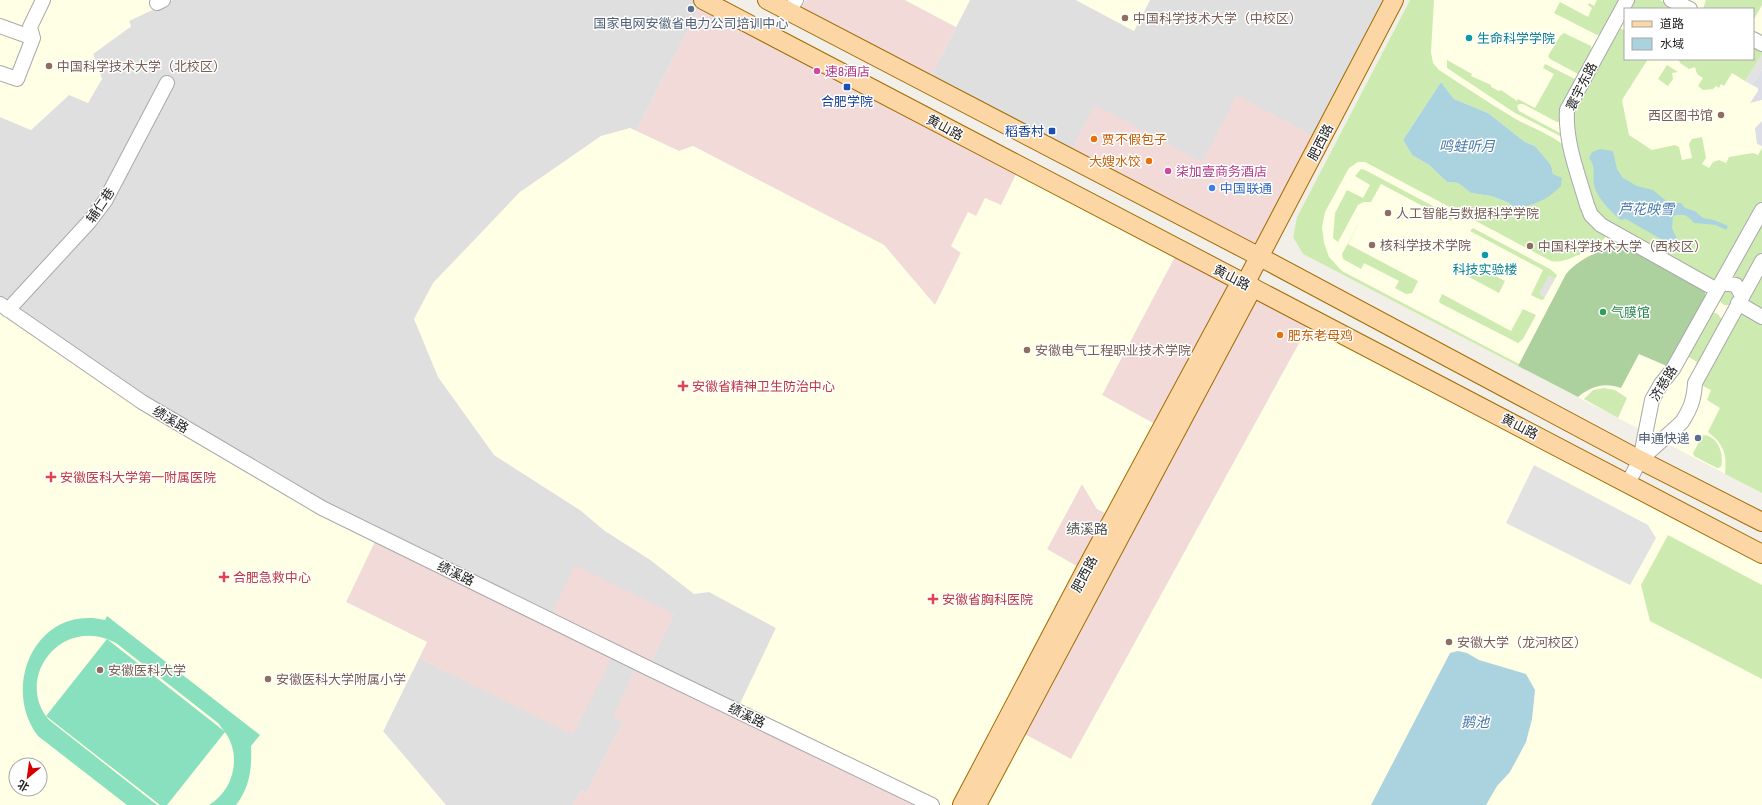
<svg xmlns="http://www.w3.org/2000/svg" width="1762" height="805" font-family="'Archivo Narrow','Noto Sans SC',sans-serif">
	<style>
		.residential { fill: #e0dfdf }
		.commercial { fill: #f2dad9 }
		.education { fill: #ffffe5; fill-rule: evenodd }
		.grass { fill: #cdebb0; fill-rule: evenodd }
		.forest { fill: #add19e }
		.pitch { fill: #88e0be; fill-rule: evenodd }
		.parking { fill: #e2e2e2 }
		.plaza { fill: #dddde8 }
		.water { fill: #aad3df }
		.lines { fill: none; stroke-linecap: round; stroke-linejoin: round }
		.minor-casing { stroke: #a9a9a9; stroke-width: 16 }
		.major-casing { stroke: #a06b00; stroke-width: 20 }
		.minor { stroke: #fff; stroke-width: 14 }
		.major { stroke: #fcd6a4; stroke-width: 18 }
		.service-dot { fill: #5c6f8a; stroke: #fff; stroke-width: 1.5 }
		.education-dot { fill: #8d6e63; stroke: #fff; stroke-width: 1.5 }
		.culture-dot { fill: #0f9aa8; stroke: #fff; stroke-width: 1.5 }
		.hotel-dot { fill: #d1479c; stroke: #fff; stroke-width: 1.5 }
		.transit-dot { fill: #1a4fb4; stroke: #fff; stroke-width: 1.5 }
		.food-dot { fill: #e8710a; stroke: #fff; stroke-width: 1.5 }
		.shop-dot { fill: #3f7fe0; stroke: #fff; stroke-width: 1.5 }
		.leisure-dot { fill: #2e9e5b; stroke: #fff; stroke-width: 1.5 }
		.health-dot { fill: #e0444e; stroke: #fff; stroke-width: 1.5 }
		.labels { text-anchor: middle; stroke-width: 3; stroke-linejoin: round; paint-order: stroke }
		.education-label { font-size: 13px; fill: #785e54; stroke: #fff; text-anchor: start }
		.service-label { font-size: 13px; fill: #4e5e75; stroke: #fff }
		.culture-label { font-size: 13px; fill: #0d838f; stroke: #fff; text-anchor: start }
		.hotel-label { font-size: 13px; fill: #b23c85; stroke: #fff; text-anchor: start }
		.street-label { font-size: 13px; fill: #222; stroke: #fff }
		.transit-label { font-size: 13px; fill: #164399; stroke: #fff }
		.food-label { font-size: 13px; fill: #c56008; stroke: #fff; text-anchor: start }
		.shop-label { font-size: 13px; fill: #366cbe; stroke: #fff; text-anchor: start }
		.leisure-label { font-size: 13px; fill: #27864d; stroke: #fff; text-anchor: start }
		.health-label { font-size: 13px; fill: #be3a42; stroke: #fff; text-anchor: start }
		.water-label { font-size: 14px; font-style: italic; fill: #4a7aab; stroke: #fff }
		.neighbourhood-label { font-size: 14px; fill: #555; stroke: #fff }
	</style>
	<rect width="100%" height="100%" fill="#f2efe9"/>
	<path class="residential" d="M 173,0 L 703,0 L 636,131 L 630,128 L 520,192 L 487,228 L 494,455 L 580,510 L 605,531 L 649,559 L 776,628 L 737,710 L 648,668 L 674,614 L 549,620 L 322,508 L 0,304 L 0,117 L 31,130 L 69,95 L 102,79 L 93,54 L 131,27 L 129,21 Z
		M 970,0 L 1076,0 L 1134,31 L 1150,0 L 1394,0 L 1321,140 L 1202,163 L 1095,106 L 1068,157 L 927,84 Z
		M 615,652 L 638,663 L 614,717 L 623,722 L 586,793 L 581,790 L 573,805 L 446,805 L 383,732 L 419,658 L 476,686 Z"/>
	<path class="commercial" d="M 703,0 L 1020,166 L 1001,206 L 976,216 L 968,212 L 961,252 L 935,305 L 884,245 L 693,146 L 679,151 L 636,131 Z
		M 806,0 L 905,0 L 956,27 L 927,84 L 797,16 Z
		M 1237,95 L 1321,140 L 1260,257 L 1068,157 L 1095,105 L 1202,162 Z
		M 1179,249 L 1241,281 L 1162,428 L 1102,395 Z
		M 1253,287 L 1313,318 L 1071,759 L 1017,730 Z
		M 1082,484 L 1097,509 L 1114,517 L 1085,571 L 1047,549 Z
		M 378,535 L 549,619 L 575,565 L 674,614 L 648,668 L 932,805 L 573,805 L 581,790 L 586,793 L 623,722 L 613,717 L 638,664 L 615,652 L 573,735 L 419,658 L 427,642 L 346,602 Z"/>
	<path class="education" d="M 0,0 L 173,0 L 129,21 L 131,26 L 93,54 L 102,79 L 88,103 L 69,95 L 31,130 L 0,117 Z
		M 905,0 L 970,0 L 956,27 Z
		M 1076,0 L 1150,0 L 1134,31 Z
		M 1410,0 L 1762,0 L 1762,493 L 1303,254 L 1293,237 L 1297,217 ZM 1625,9 L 1753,9 L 1753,59 L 1625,59 Z
		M 630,128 L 679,151 L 693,146 L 884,245 L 935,305 L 961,253 L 951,246 L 968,212 L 976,216 L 985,198 L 1001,205 L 1020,166 L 1179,249 L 1102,395 L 1162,428 L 1114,517 L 1097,509 L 1082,484 L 1047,549 L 1085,571 L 962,805 L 932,805 L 737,710 L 776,628 L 709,592 L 694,594 L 649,559 L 605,531 L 580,510 L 494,455 L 438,377 L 414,319 L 433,283 L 520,192 L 601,136 Z
		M 0,304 L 142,402 L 378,535 L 346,602 L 427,642 L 383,731 L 446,805 L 0,805 ZM 16,765 L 40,765 L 40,789 L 16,789 Z
		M 1313,318 L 1762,555 L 1762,805 L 977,805 L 1017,730 L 1071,759 Z"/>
	<path class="grass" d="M 1410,0 L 1434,0 L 1431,52 L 1433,63 L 1439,70 C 1464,86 1489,103 1514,118 C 1532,128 1553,135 1567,148 L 1605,232 L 1605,238 C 1595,247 1565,265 1551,261 L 1365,162 L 1358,162 L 1349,168 L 1325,212 L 1322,227 L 1324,243 L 1329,257 L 1342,271 L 1519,364 L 1518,366 L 1303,254 L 1293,237 L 1297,217 ZM 1441,82 L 1454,99 L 1488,113 L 1525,142 L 1535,146 L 1551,165 L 1553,174 L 1516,208 L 1507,202 L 1491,196 L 1471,193 L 1458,183 L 1447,182 L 1429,165 L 1412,155 L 1403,140 Z
		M 1597,0 L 1619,0 L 1603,34 L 1597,35 L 1554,13 L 1560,2 L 1588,17 L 1592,8 L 1588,5 L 1589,3 L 1594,6 Z
		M 1632,0 L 1660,0 L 1677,9 L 1626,9 Z
		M 1706,0 L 1762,0 L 1762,5 L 1753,21 L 1753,9 L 1703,9 Z
		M 1617,26 L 1625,31 L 1625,59 L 1648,59 L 1622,100 L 1629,135 L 1652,150 L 1675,145 L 1679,147 L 1682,160 L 1692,158 L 1689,144 L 1692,139 L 1702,137 L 1706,158 L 1702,164 L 1709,168 L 1713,162 L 1719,160 L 1726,163 L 1729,157 L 1753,153 L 1758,155 L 1762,148 L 1762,201 L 1717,278 L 1713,280 L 1708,279 L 1605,223 L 1593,210 L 1570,127 L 1573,107 Z
		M 1564,33 L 1591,46 L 1592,52 L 1582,71 L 1578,74 L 1550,59 L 1548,56 L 1560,36 Z
		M 1753,45 L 1762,49 L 1762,55 L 1745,81 L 1732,73 L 1724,86 L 1721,84 L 1719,88 L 1716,86 L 1713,89 L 1703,90 L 1698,86 L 1703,78 L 1697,74 L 1695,67 L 1689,69 L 1680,63 L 1679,60 L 1675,59 L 1753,59 Z
		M 1447,60 L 1472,74 L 1471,76 L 1491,85 L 1491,87 L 1499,91 L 1501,90 L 1517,101 L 1518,99 L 1535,108 L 1554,74 L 1543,68 L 1545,64 L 1575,79 L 1574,88 L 1561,122 L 1557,122 L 1523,104 L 1519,104 L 1517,106 L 1519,111 L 1560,133 L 1560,136 L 1515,113 L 1447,68 Z
		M 1667,65 L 1678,72 L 1672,73 L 1673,79 L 1668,86 L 1658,79 Z
		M 1361,169 L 1365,170 L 1450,215 L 1452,217 L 1451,221 L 1381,184 L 1371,202 L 1364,202 L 1358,205 L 1338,242 L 1333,238 L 1335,213 L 1347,190 L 1363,198 L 1370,185 L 1355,176 Z
		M 1364,214 L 1348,244 L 1418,281 L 1412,293 L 1406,294 L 1395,288 L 1399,281 L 1364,263 L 1361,269 L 1343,259 L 1342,254 Z
		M 1762,219 L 1762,252 L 1748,277 L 1743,280 L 1738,279 L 1734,275 L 1733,269 Z
		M 1473,228 L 1550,269 L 1557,275 L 1555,279 L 1549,276 L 1540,294 L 1545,297 L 1544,299 L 1541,300 L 1531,295 L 1543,270 L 1470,231 Z
		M 1471,263 L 1505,281 L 1499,293 L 1465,275 Z
		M 1762,267 L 1762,311 L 1750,304 L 1747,296 Z
		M 1727,288 L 1737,294 L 1730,305 L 1724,305 L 1720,301 L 1719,295 Z
		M 1442,294 L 1511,331 L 1523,309 L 1536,315 L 1523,339 L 1518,343 L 1440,303 L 1439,301 Z
		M 1714,313 L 1718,314 L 1723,321 L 1700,366 L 1696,364 L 1697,362 L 1689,357 L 1687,359 L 1685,357 L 1710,314 Z
		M 1749,313 L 1762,321 L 1762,493 L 1725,474 C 1727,454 1724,444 1708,432 L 1720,408 L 1707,400 L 1711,390 L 1703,386 L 1702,378 L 1738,315 Z
		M 1604,388 L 1615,390 L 1627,398 L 1618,418 L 1584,399 L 1593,390 Z
		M 1703,435 C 1719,436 1724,455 1721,467 L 1717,468 L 1694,456 L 1693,453 Z
		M 1668,535 L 1762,585 L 1762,679 L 1650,621 L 1641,585 Z"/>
	<path class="forest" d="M 1626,243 L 1704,289 L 1706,296 L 1669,367 L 1639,354 L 1621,388 C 1605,382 1591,386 1578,397 L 1518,366 L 1566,274 C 1581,256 1605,249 1626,243 Z"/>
	<path class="pitch" d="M 107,616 L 260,735 L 251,746 C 252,768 250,787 236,805 L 209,805 C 234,790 242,756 225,732 L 167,805 L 160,805 L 46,716 L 107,639 C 57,621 15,680 49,720 L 157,805 L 127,805 L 38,736 C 0,686 37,604 105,620 ZM 107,639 L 116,643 L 218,723 L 224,731 Z"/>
	<path class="parking" d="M 1762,55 L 1762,70 L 1752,85 L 1745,81 Z
		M 1549,276 L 1555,279 L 1545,297 L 1539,293 Z
		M 1534,465 L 1648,525 L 1656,538 L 1630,585 L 1506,523 Z"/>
	<path class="plaza" d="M 1762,70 L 1762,100 L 1750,103 L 1758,91 L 1758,88 L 1752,85 Z
		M 1762,121 L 1762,148 L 1762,146 L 1757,144 L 1755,128 Z"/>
	<path class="water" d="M 1441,82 L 1454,99 L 1488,113 L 1525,142 L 1535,146 L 1551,165 L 1553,174 L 1562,178 L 1561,186 C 1547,200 1535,205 1516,208 L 1507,202 L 1491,196 L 1471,193 L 1458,183 L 1447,182 L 1429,165 L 1412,155 L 1403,140 Z
		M 1600,149 L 1613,151 L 1617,169 L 1623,178 L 1637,186 L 1653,190 L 1669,203 L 1681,203 L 1685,208 L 1695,211 L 1703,218 L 1714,220 L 1728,226 L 1726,230 L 1716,225 L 1694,223 C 1688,215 1683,213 1673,216 L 1672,228 L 1678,241 L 1674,246 L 1664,241 L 1626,219 L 1621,220 C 1611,212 1597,198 1594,185 C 1592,174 1597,169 1589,158 L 1592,152 Z
		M 1458,651 L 1467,653 L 1479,660 L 1526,674 L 1535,690 L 1532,719 L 1526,742 L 1510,772 L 1497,786 L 1486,805 L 1371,805 L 1450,653 Z"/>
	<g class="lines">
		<defs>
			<path id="minor" d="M 1627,0 L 1567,110 C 1565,142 1578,174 1587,205 L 1591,215 L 1601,225 L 1717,290
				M 1671,0 L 1690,9
				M 157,3 L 163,0
				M 789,12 L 796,0
				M 0,26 L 33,38
				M 1753,39 L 1762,44
				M 0,73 L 17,79 L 33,38 L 30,27 L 43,0
				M 1721,283 L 1736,285 L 1742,296
				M 1738,303 L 1762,317
				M 0,304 L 142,402 L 322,508 L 648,668 L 932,805
				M 8,310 L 89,222 L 105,201 L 167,83
				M 1640,460 L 1682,422 C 1691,408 1694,399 1695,383 L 1762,261
				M 1628,483 L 1640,460 L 1652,400 L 1661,384 L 1673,369 L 1762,210"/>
			<path id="major" d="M 703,0 L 1762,554
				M 767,0 L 1260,257 L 1640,460 L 1762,522
				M 1245,284 L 1394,0
				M 962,805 L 1085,571 L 1241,281
				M 977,805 L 1253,287"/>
		</defs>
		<use href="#minor" class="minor-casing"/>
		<use href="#major" class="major-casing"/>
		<use href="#minor" class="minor"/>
		<use href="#major" class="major"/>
	</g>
	<g class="service-dot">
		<circle cx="691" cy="9" r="4"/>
		<circle cx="1698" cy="438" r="4"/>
	</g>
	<g class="education-dot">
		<circle cx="1125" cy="18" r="4"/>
		<circle cx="49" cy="66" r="4"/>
		<circle cx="1721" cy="115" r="4"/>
		<circle cx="1388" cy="213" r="4"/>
		<circle cx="1372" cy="245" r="4"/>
		<circle cx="1530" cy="246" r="4"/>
		<circle cx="1027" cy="350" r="4"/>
		<circle cx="1449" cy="642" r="4"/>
		<circle cx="100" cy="670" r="4"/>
		<circle cx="268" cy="679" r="4"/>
	</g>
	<g class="culture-dot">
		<circle cx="1469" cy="38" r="4"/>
		<circle cx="1485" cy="255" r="4"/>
	</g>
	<g class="hotel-dot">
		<circle cx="817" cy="71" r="4"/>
		<circle cx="1168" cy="171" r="4"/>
	</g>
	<g class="transit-dot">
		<rect x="843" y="83" width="8" height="8" rx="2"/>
		<rect x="1048" y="127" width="8" height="8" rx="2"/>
	</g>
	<g class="food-dot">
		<circle cx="1094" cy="139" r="4"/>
		<circle cx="1149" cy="161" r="4"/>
		<circle cx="1280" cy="335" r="4"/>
	</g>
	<circle class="shop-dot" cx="1212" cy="188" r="4"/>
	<circle class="leisure-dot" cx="1603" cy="312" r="4"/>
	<g class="health-dot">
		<path d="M681 380h4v4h4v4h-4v4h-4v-4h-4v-4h4z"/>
		<path d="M49 471h4v4h4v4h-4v4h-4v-4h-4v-4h4z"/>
		<path d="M222 571h4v4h4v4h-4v4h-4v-4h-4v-4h4z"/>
		<path d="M931 593h4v4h4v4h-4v4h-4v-4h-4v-4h4z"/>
	</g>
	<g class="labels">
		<g class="education-label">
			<text x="1133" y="23">中国科学技术大学（中校区）</text>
			<text x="57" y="71">中国科学技术大学（北校区）</text>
			<text x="1713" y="120" text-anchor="end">西区图书馆</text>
			<text x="1396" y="218">人工智能与数据科学学院</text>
			<text x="1380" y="250">核科学技术学院</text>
			<text x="1538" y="251">中国科学技术大学（西校区）</text>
			<text x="1035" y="355">安徽电气工程职业技术学院</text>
			<text x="1457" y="647">安徽大学（龙河校区）</text>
			<text x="108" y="675">安徽医科大学</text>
			<text x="276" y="684">安徽医科大学附属小学</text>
		</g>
		<g class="service-label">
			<text x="691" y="28">国家电网安徽省电力公司培训中心</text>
			<text x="1690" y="443" text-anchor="end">申通快递</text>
		</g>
		<g class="culture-label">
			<text x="1477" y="43">生命科学学院</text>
			<text x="1485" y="274" text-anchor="middle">科技实验楼</text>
		</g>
		<g class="hotel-label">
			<text x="825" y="76">速8酒店</text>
			<text x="1176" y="176">柒加壹商务酒店</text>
		</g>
		<g class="street-label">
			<text transform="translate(1581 86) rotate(-63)" y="5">寰宇东路</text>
			<text transform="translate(945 127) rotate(28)" y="5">黄山路</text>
			<text transform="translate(1320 142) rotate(-63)" y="5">肥西路</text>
			<text transform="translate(100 205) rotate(-56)" y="5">辅仁巷</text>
			<text transform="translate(1232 277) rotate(27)" y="5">黄山路</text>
			<text transform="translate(1663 383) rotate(-58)" y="5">济慈路</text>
			<text transform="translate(171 419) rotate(31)" y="5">绩溪路</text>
			<text transform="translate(1520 426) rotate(27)" y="5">黄山路</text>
			<text transform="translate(456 573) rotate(26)" y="5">绩溪路</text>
			<text transform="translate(1084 574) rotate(-62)" y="5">肥西路</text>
			<text transform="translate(747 715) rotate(26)" y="5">绩溪路</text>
		</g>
		<g class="transit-label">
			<text x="847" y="106">合肥学院</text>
			<text x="1044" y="136" text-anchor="end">稻香村</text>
		</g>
		<g class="food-label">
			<text x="1102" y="144">贾不假包子</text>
			<text x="1141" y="166" text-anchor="end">大嫂水饺</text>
			<text x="1288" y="340">肥东老母鸡</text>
		</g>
		<g class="shop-label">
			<text x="1220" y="193">中国联通</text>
		</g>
		<g class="leisure-label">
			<text x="1611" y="317">气膜馆</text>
		</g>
		<g class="health-label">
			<text x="692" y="391">安徽省精神卫生防治中心</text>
			<text x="60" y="482">安徽医科大学第一附属医院</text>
			<text x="233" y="582">合肥急救中心</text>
			<text x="942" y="604">安徽省胸科医院</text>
		</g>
		<g class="water-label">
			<text x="1467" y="151">鸣蛙听月</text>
			<text x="1646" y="214">芦花映雪</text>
			<text x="1475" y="727">鹅池</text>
		</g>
		<g class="neighbourhood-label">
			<text x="1087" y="534">绩溪路</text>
		</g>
	</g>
	<rect x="1624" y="8" width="130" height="52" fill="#ffffff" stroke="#a7a7a7"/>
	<rect x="1632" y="21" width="20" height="6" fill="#fcd6a4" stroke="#a7a7a7"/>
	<text x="1660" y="28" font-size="12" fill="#222222">道路</text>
	<rect x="1632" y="38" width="20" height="12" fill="#aad3df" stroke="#a7a7a7"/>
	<text x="1660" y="48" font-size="12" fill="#222222">水域</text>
	<g transform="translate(28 777) rotate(209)"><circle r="19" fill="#ffffff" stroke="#a7a7a7"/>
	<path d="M0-3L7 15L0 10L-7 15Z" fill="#d40000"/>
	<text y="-6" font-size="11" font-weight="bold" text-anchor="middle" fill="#222222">北</text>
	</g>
</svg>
